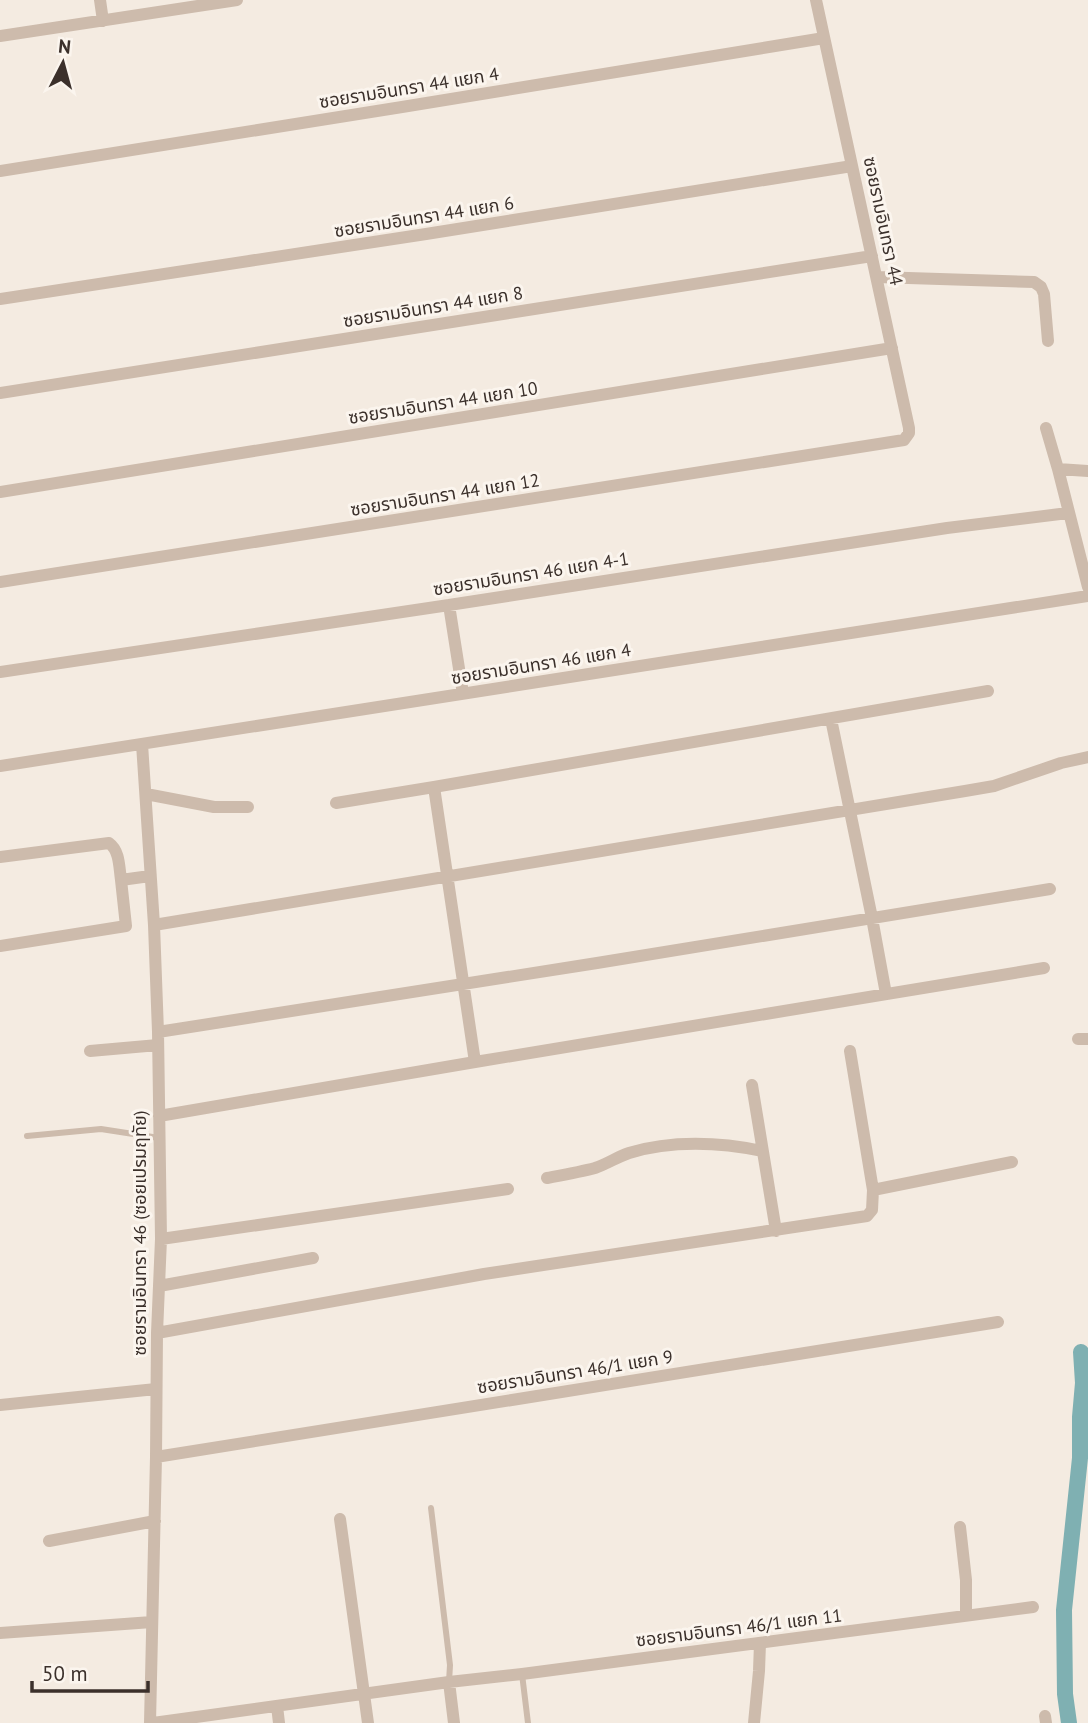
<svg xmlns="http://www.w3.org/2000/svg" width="1088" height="1723" font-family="'PT Sans','Noto Sans Thai',sans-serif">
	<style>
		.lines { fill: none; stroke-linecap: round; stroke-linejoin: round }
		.canal { stroke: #7fb0b2; stroke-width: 16 }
		.service { stroke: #cdbbac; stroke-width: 6 }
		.minor { stroke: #cdbbac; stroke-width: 12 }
		.labels { text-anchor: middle; stroke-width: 6; stroke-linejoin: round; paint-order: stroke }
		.street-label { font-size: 18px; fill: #3b302b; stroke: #fbf5ee }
	</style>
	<rect width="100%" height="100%" fill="#f4ebe1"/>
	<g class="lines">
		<path class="canal" d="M 1069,1723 L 1065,1694 L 1064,1610 L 1080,1458 L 1080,1417 L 1083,1383 L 1081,1352"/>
		<path class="service" d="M 27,1136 L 101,1129 L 159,1138
			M 431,1508 L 450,1665 L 449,1682
			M 522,1674 L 528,1723"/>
		<path class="minor" d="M 100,0 L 103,21
			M 0,36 L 237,0
			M 0,171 L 402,107 L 824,38
			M 877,277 L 1034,282 L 1041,287 L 1044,294 L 1048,341
			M 0,299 L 426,234 L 852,166
			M 0,393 L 872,256
			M 1046,428 L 1058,469 L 1088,587
			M 1058,469 L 1088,471
			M 0,492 L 892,348
			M 0,582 L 904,440 L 909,433 L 909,428 L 816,0
			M 449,605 L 463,694
			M 0,672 L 449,605 L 947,528 L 1068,513
			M 831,719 L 872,918 L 886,994
			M 142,744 L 154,925 L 158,1032 L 161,1239 L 157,1333 L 156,1457 L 150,1723
			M 0,766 L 1088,596
			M 434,787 L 475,1062
			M 146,794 L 214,807 L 248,807
			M 336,803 L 434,787 L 988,691
			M 0,857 L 109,843 C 120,851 119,867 121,880 L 150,876
			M 154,925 L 965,791 L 994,786 L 1061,763 L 1088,757
			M 0,946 L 126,926 L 121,880
			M 158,1032 L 597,963 L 1050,889
			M 1078,1039 L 1088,1039
			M 90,1051 L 158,1045
			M 752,1085 L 776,1231
			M 159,1116 L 475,1062 L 1044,968
			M 547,1178 C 563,1175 580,1172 595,1168 C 607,1164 617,1157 629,1153 C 671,1140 720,1142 762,1151
			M 873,1190 L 1012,1162
			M 161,1239 L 508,1189
			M 159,1286 L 313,1258
			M 157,1333 L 484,1274 L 867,1216 L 872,1210 L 873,1190 L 850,1051
			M 0,1405 L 156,1389
			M 156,1457 L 998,1322
			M 340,1519 L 368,1723
			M 960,1527 L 966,1580 L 966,1616
			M 49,1541 L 155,1521
			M 0,1633 L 152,1622
			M 449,1682 L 454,1723
			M 277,1706 L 279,1723
			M 1045,1716 L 1046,1723
			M 153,1723 L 449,1682 L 522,1674 L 1033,1607
			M 754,1723 L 759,1671 L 760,1643"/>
	</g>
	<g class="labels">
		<g class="street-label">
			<text transform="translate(409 88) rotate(-9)" y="6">ซอยรามอินทรา 44 แยก 4</text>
			<text transform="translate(424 217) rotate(-9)" y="6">ซอยรามอินทรา 44 แยก 6</text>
			<text transform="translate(883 221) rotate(78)" y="6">ซอยรามอินทรา 44</text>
			<text transform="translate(433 307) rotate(-9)" y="6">ซอยรามอินทรา 44 แยก 8</text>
			<text transform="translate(443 403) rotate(-9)" y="6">ซอยรามอินทรา 44 แยก 10</text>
			<text transform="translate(445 495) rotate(-9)" y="6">ซอยรามอินทรา 44 แยก 12</text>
			<text transform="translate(531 574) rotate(-9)" y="6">ซอยรามอินทรา 46 แยก 4-1</text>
			<text transform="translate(541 664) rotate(-9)" y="6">ซอยรามอินทรา 46 แยก 4</text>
			<text transform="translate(140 1233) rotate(-90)" y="6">ซอยรามอินทรา 46 (ซอยเปรมฤทัย)</text>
			<text transform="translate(575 1372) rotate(-9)" y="6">ซอยรามอินทรา 46/1 แยก 9</text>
			<text transform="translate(739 1628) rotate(-7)" y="6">ซอยรามอินทรา 46/1 แยก 11</text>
		</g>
	</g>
	<g transform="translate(63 63) rotate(6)" stroke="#fbf5ee" stroke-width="5" paint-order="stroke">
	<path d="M0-5L12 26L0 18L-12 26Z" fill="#3b302b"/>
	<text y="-10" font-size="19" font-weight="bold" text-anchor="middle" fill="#3b302b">N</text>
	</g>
	<path d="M32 1681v10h116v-10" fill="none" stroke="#3b302b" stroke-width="3.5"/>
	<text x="42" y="1681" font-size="21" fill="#3b302b" stroke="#fbf5ee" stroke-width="5" paint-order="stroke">50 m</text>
</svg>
